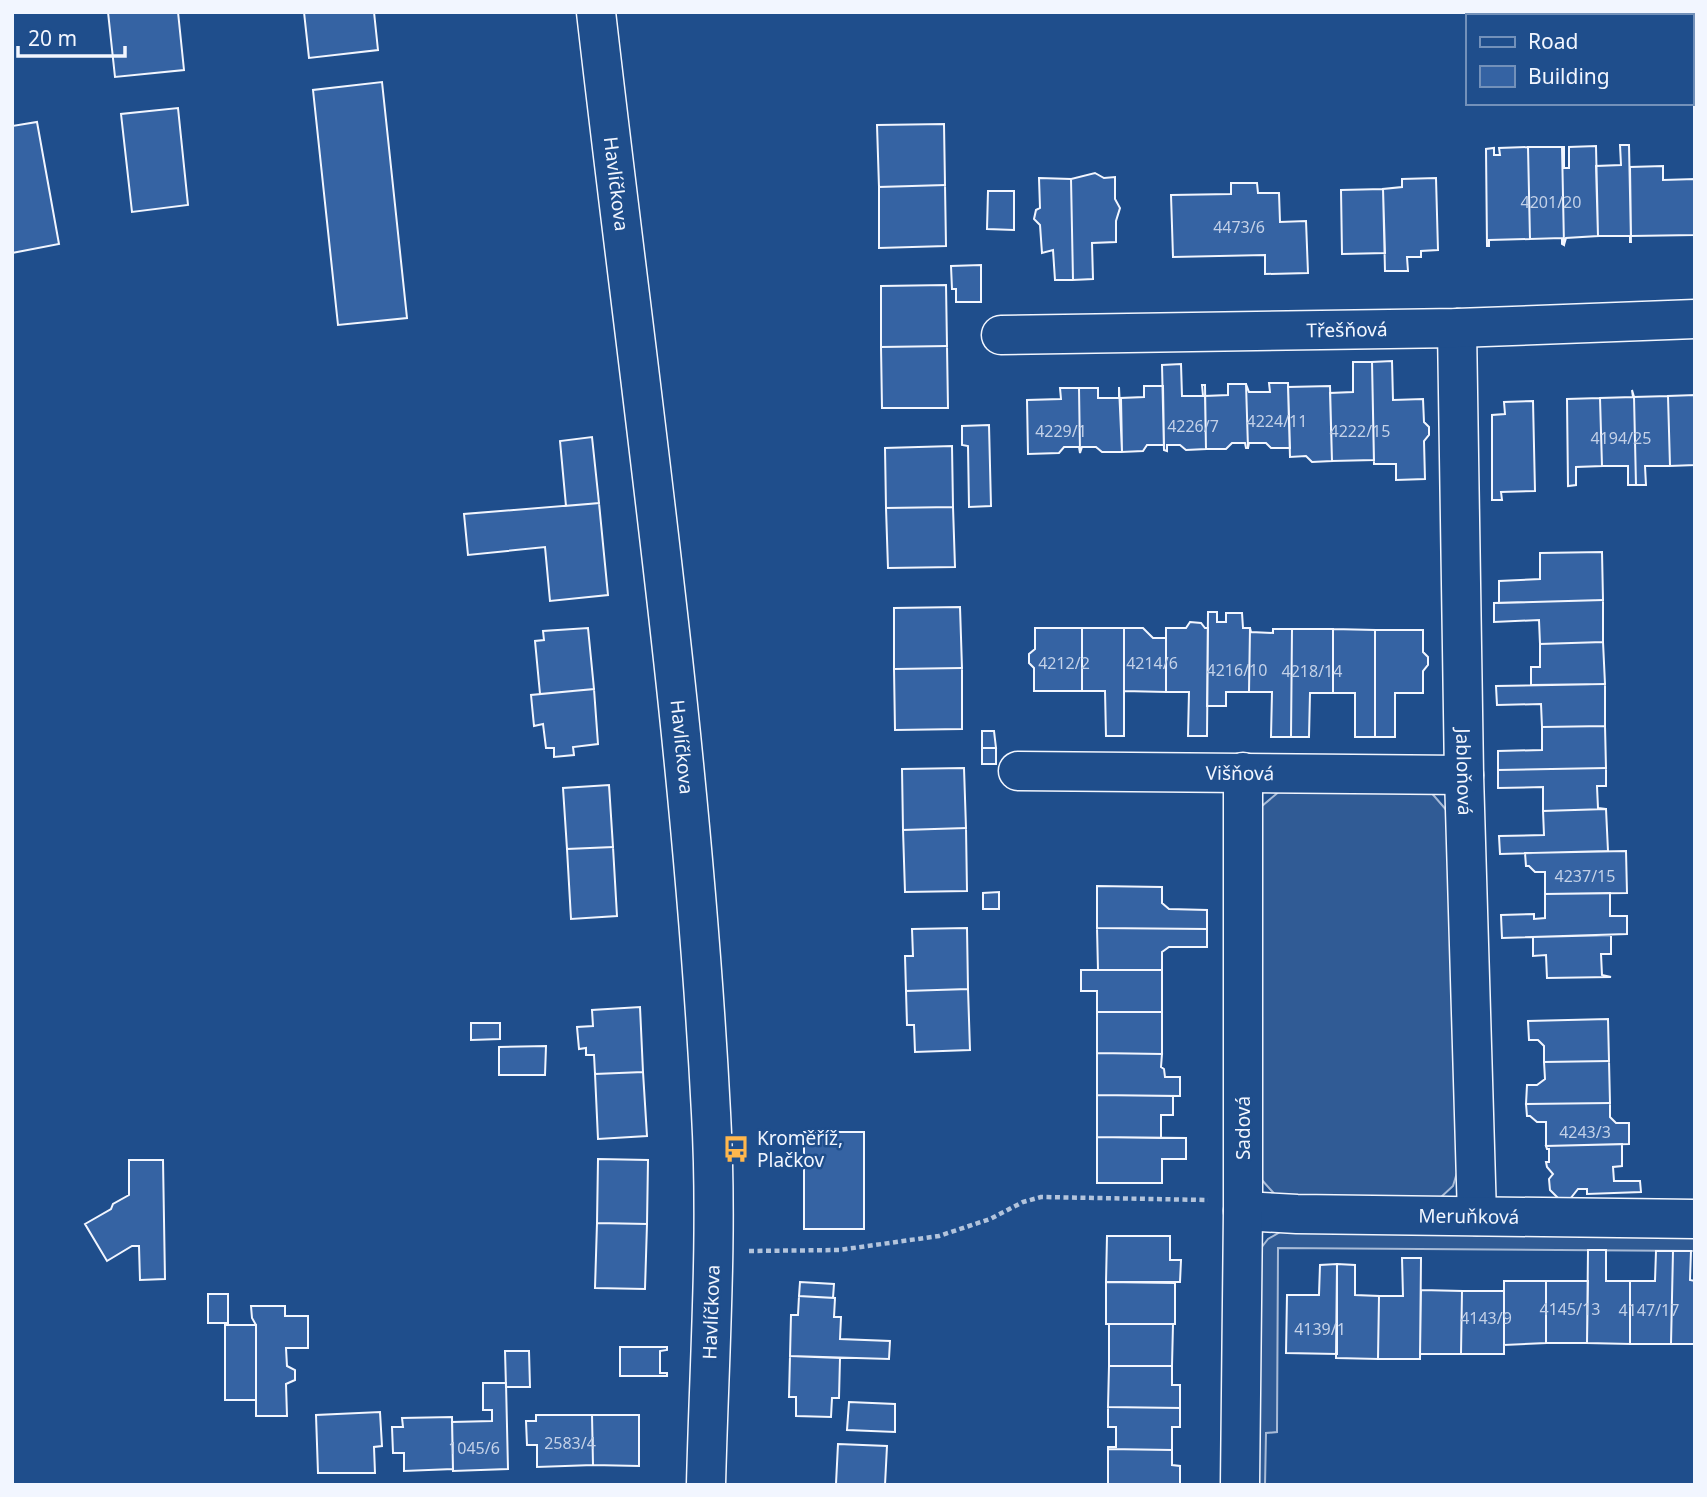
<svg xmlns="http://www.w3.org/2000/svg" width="1707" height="1497" font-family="'Noto Sans',sans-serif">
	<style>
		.built { fill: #305b95; stroke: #a8bbd7; stroke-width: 2 }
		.building { fill: #3563a3; stroke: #f2f6ff; stroke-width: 2 }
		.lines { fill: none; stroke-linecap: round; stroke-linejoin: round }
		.minor-casing { stroke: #f2f6ff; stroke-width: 41 }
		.path { stroke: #b3c4dc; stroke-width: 4.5; stroke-dasharray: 5 3.5; stroke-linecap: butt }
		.minor { stroke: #1f4e8c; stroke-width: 38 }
		.labels { text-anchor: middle; stroke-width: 5; stroke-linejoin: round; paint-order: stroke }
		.number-label { font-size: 16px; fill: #c3d1e8 }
		.street-label { font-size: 19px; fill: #f2f6ff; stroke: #1f4e8c }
		.poi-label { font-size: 19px; fill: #f2f6ff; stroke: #1f4e8c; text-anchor: start }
	</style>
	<rect width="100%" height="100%" fill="#1f4e8c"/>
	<path class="built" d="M 1281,790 L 1429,790 L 1448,812 L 1459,1166 L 1453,1186 L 1440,1198 L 1280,1200 L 1261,1179 L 1262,806 Z
		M 1282,1231 L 1695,1231 L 1695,1251 L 1278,1248 L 1277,1432 L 1266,1433 L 1265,1485 L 1253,1485 L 1258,1252 L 1268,1239 Z"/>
	<path class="building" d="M 108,12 L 178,12 L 184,70 L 115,77 Z
		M 304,12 L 374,12 L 378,50 L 309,58 Z
		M 382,82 L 407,318 L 338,325 L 313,90 Z
		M 178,108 L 188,205 L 132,212 L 121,114 Z
		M 37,122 L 59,244 L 12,253 L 12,126 Z
		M 944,124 L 945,185 L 879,187 L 877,125 Z
		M 1620,145 L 1629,145 L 1631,242 L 1630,242 L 1630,236 L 1598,236 L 1596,166 L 1621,165 Z
		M 1596,146 L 1598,236 L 1566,238 L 1564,245 L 1562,147 L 1564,147 L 1564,168 L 1569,168 L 1569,147 Z
		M 1528,147 L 1530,239 L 1489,240 L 1489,246 L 1487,246 L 1486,149 L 1494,148 L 1494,155 L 1500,155 L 1499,148 Z
		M 1528,147 L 1562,147 L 1564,245 L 1562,244 L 1562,238 L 1530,239 Z
		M 1663,166 L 1663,180 L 1695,179 L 1695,235 L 1631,236 L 1630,167 Z
		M 1095,173 L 1104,178 L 1115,177 L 1115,199 L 1120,208 L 1116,221 L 1116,242 L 1092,243 L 1093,279 L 1073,280 L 1071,179 Z
		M 1039,178 L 1071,179 L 1073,280 L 1055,280 L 1053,250 L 1042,253 L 1040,225 L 1034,219 L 1036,210 L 1040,208 Z
		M 1436,178 L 1438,250 L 1421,251 L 1421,257 L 1407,257 L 1408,271 L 1385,271 L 1383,189 L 1402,187 L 1402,179 Z
		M 1231,183 L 1257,183 L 1258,193 L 1279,193 L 1280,222 L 1306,221 L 1308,273 L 1265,274 L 1265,255 L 1173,257 L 1171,195 L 1231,194 Z
		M 945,185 L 946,246 L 879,248 L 879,187 Z
		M 1383,189 L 1385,253 L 1342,254 L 1341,190 Z
		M 988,191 L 1014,191 L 1014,230 L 987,229 Z
		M 981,265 L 981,302 L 956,302 L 956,289 L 952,289 L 951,266 Z
		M 946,285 L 947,346 L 881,347 L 881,286 Z
		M 947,346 L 948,408 L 882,408 L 881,347 Z
		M 1392,361 L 1393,400 L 1423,399 L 1424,422 L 1429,427 L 1429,435 L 1424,441 L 1425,479 L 1396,480 L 1396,464 L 1374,464 L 1372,362 Z
		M 1353,362 L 1372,362 L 1374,460 L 1332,461 L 1330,393 L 1353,392 Z
		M 1181,364 L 1182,396 L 1203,396 L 1202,385 L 1205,385 L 1206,449 L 1186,450 L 1180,445 L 1167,445 L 1167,451 L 1164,450 L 1162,365 Z
		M 1269,383 L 1288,383 L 1290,448 L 1271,448 L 1266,443 L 1249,443 L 1248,448 L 1246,384 L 1249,392 L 1270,392 Z
		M 1228,384 L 1246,384 L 1248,448 L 1246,448 L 1245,443 L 1232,443 L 1226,449 L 1206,449 L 1205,396 L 1228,395 Z
		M 1144,386 L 1163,386 L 1164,445 L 1147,445 L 1143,451 L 1122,452 L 1121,398 L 1144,397 Z
		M 1330,386 L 1332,461 L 1312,462 L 1306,456 L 1290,457 L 1288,387 Z
		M 1119,387 L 1122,452 L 1102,452 L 1096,447 L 1082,447 L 1080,453 L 1079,388 L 1098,388 L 1098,398 L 1119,398 Z
		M 1060,388 L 1079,388 L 1080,453 L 1079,447 L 1064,447 L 1059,453 L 1028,454 L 1027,400 L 1061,399 Z
		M 1632,390 L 1634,397 L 1636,485 L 1628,485 L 1628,466 L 1602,466 L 1600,398 L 1633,397 Z
		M 1695,395 L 1695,465 L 1670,466 L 1668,396 Z
		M 1668,396 L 1670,466 L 1645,466 L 1646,485 L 1636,485 L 1634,397 Z
		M 1600,398 L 1602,466 L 1576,467 L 1576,485 L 1568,486 L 1567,399 Z
		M 1533,401 L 1535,491 L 1501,492 L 1502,500 L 1492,500 L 1492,415 L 1505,414 L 1504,402 Z
		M 989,425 L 991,506 L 969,507 L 968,446 L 962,445 L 962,426 Z
		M 592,437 L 599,503 L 566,506 L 560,441 Z
		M 952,446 L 953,507 L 886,508 L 885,448 Z
		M 599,503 L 608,595 L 550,601 L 545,547 L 468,555 L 464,514 Z
		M 953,507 L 955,567 L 888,568 L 886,508 Z
		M 1602,552 L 1603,600 L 1499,603 L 1499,581 L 1540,579 L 1540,553 Z
		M 1603,600 L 1603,642 L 1540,644 L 1539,620 L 1494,622 L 1494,603 Z
		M 960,607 L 962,668 L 894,669 L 894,608 Z
		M 1208,612 L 1217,612 L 1217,622 L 1226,622 L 1226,613 L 1242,613 L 1243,628 L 1250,628 L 1249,692 L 1226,692 L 1226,706 L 1207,706 Z
		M 1190,622 L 1201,623 L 1205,628 L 1208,628 L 1207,736 L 1188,736 L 1189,692 L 1166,692 L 1166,628 L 1186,628 Z
		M 588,628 L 594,689 L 540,694 L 535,641 L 544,640 L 543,631 Z
		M 1035,628 L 1082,628 L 1082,691 L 1034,691 L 1034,668 L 1029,663 L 1029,654 L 1035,649 Z
		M 1082,628 L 1124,628 L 1124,736 L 1106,736 L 1105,691 L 1082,691 Z
		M 1124,628 L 1143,628 L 1153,638 L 1166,638 L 1166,692 L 1124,691 Z
		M 1250,628 L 1251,632 L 1273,633 L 1273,629 L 1292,629 L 1291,737 L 1271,737 L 1272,692 L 1249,692 Z
		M 1292,629 L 1333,629 L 1333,693 L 1310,693 L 1309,737 L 1291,737 Z
		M 1333,629 L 1375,630 L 1375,737 L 1355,737 L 1355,693 L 1333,693 Z
		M 1375,630 L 1423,630 L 1423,652 L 1428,657 L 1428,665 L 1423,671 L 1423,693 L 1395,693 L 1395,737 L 1375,737 Z
		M 1603,642 L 1605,684 L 1531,685 L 1531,667 L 1540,667 L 1540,644 Z
		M 962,668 L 962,729 L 895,730 L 894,669 Z
		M 1605,684 L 1605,726 L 1542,727 L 1541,704 L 1497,705 L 1496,686 Z
		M 594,689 L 598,744 L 573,747 L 574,755 L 554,757 L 554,748 L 546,748 L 543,724 L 534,726 L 531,695 Z
		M 1605,726 L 1606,768 L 1498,770 L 1498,751 L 1542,750 L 1542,727 Z
		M 982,731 L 994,731 L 996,748 L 982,748 Z
		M 982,748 L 996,748 L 996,764 L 982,764 Z
		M 964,768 L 966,828 L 903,830 L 902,769 Z
		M 1606,768 L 1606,786 L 1597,786 L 1598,808 L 1606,809 L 1543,811 L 1543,787 L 1498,788 L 1498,770 Z
		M 609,785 L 613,847 L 567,849 L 563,788 Z
		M 1606,809 L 1608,851 L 1500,854 L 1499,836 L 1544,835 L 1543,811 Z
		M 966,828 L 967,891 L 905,892 L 903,830 Z
		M 613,847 L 617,916 L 571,919 L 567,849 Z
		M 1626,851 L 1627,893 L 1545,894 L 1545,872 L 1535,872 L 1529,866 L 1526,866 L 1525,853 Z
		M 1097,886 L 1162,887 L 1162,903 L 1169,909 L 1207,910 L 1207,929 L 1097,928 Z
		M 999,892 L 999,909 L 983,909 L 983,893 Z
		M 1610,893 L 1610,916 L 1627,916 L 1627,934 L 1502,938 L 1501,915 L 1534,914 L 1534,919 L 1545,918 L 1545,894 Z
		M 967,928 L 968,989 L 906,991 L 905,956 L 913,956 L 912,929 Z
		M 1097,928 L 1207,929 L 1207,947 L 1169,947 L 1162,952 L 1162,970 L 1098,970 Z
		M 1611,935 L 1611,954 L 1601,954 L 1602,975 L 1611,977 L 1547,978 L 1546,955 L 1533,956 L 1533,937 Z
		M 1081,970 L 1162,970 L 1162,1012 L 1097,1012 L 1097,991 L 1081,991 Z
		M 968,989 L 970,1050 L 915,1052 L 914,1025 L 907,1025 L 906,991 Z
		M 640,1007 L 643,1072 L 595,1074 L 594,1055 L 586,1055 L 586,1048 L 579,1049 L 577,1027 L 593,1026 L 592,1010 Z
		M 1097,1012 L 1162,1012 L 1162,1054 L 1097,1053 Z
		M 1608,1019 L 1609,1061 L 1544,1062 L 1544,1046 L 1538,1040 L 1529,1040 L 1528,1021 Z
		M 471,1023 L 500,1023 L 500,1039 L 471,1040 Z
		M 546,1046 L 545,1075 L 499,1075 L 499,1047 Z
		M 1097,1053 L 1162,1054 L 1161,1067 L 1164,1069 L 1165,1077 L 1180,1077 L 1180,1096 L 1097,1095 Z
		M 1609,1061 L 1610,1103 L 1526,1104 L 1527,1085 L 1537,1085 L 1545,1079 L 1544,1062 Z
		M 643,1072 L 647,1136 L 598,1139 L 595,1074 Z
		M 1097,1095 L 1173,1096 L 1173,1115 L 1161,1115 L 1161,1138 L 1097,1137 Z
		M 1610,1103 L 1610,1117 L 1616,1123 L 1629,1123 L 1629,1144 L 1546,1146 L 1546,1122 L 1537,1122 L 1530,1116 L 1527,1116 L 1526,1104 Z
		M 804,1132 L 864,1132 L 864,1229 L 804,1229 Z
		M 1097,1137 L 1186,1138 L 1186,1159 L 1162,1159 L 1162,1183 L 1097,1183 Z
		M 1622,1144 L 1622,1166 L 1613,1167 L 1614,1181 L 1640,1181 L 1641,1192 L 1587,1194 L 1587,1189 L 1578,1189 L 1570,1199 L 1559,1199 L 1550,1190 L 1549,1179 L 1553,1174 L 1547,1167 L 1546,1162 L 1549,1162 L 1549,1149 L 1547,1149 L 1546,1146 Z
		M 598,1159 L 648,1160 L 647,1224 L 597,1223 Z
		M 129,1160 L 163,1160 L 165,1279 L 140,1280 L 139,1246 L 132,1246 L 107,1261 L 85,1224 L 111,1209 L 113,1204 L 129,1195 Z
		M 597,1223 L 647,1224 L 645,1289 L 595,1288 Z
		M 1107,1236 L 1170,1236 L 1170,1260 L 1181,1260 L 1180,1282 L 1106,1282 Z
		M 1588,1250 L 1606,1250 L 1606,1281 L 1630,1281 L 1630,1344 L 1587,1343 Z
		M 1656,1251 L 1673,1251 L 1671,1344 L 1630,1344 L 1630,1281 L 1655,1281 Z
		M 1673,1251 L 1691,1251 L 1690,1280 L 1695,1281 L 1695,1344 L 1671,1344 Z
		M 1402,1258 L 1421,1258 L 1420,1359 L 1378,1359 L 1379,1296 L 1403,1296 Z
		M 1337,1264 L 1355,1265 L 1355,1295 L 1379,1296 L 1378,1359 L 1336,1358 Z
		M 1337,1264 L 1337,1354 L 1286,1353 L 1287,1295 L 1319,1295 L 1320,1265 Z
		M 1504,1281 L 1546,1281 L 1546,1343 L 1504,1345 Z
		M 1546,1281 L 1588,1281 L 1587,1343 L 1546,1343 Z
		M 800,1282 L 834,1284 L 833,1298 L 799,1296 Z
		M 1106,1282 L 1175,1283 L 1175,1324 L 1106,1324 Z
		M 1421,1290 L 1462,1291 L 1461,1354 L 1420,1354 Z
		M 1462,1291 L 1504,1291 L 1504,1354 L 1461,1354 Z
		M 208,1294 L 228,1294 L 228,1323 L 208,1323 Z
		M 799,1296 L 835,1298 L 834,1317 L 841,1317 L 840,1339 L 890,1341 L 889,1359 L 790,1356 L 791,1315 L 798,1315 Z
		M 251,1306 L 285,1306 L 285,1316 L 308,1316 L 308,1348 L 286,1348 L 287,1366 L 295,1370 L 295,1380 L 286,1384 L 287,1416 L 256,1416 L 256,1325 L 252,1318 Z
		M 1109,1324 L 1173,1324 L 1172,1366 L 1109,1366 Z
		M 225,1325 L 256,1325 L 256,1400 L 225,1400 Z
		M 620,1347 L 667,1347 L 667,1350 L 660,1351 L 660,1373 L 667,1373 L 667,1376 L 620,1376 Z
		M 505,1351 L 529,1351 L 530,1387 L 506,1387 Z
		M 790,1356 L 840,1358 L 839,1398 L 832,1398 L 831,1417 L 796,1416 L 796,1397 L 789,1397 Z
		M 1109,1366 L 1172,1366 L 1172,1385 L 1180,1385 L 1180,1408 L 1108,1407 Z
		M 483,1383 L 506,1383 L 508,1469 L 453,1471 L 452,1422 L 492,1421 L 492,1410 L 483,1410 Z
		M 849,1402 L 895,1404 L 895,1432 L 847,1430 Z
		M 1108,1407 L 1180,1408 L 1180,1427 L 1172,1427 L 1172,1450 L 1108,1449 L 1108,1447 L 1116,1447 L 1116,1427 L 1108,1427 Z
		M 380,1412 L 382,1446 L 374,1447 L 375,1473 L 318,1473 L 316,1415 Z
		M 536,1415 L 592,1415 L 593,1465 L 537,1467 L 537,1445 L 527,1445 L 526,1421 L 536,1421 Z
		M 592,1415 L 639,1415 L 639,1466 L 593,1465 Z
		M 452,1417 L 453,1469 L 404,1471 L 404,1453 L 393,1453 L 392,1427 L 403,1427 L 402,1418 Z
		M 838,1444 L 887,1446 L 885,1485 L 836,1484 Z
		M 1108,1449 L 1172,1450 L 1172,1465 L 1180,1466 L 1180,1485 L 1108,1485 Z"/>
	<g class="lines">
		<defs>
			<g id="minor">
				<path id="s1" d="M 596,12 C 638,379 692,744 711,1113 C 718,1237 709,1361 706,1485"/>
				<path id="s2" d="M 1457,328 L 1464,775 L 1477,1216"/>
				<path id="s3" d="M 1001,335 L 1457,328 L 1695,319"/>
				<path id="s4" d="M 1018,771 L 1464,775"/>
				<path id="s5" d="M 1243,1211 L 1297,1214 L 1695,1219"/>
				<path d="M 1240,1485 L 1243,1211 L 1243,772"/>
			</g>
		</defs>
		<use href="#minor" class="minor-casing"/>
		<path class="path" d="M 749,1251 L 839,1250 L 939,1236 L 990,1219 L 1023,1202 L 1041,1197 L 1208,1200"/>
		<use href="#minor" class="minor"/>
	</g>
	<defs>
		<symbol id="bus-bare" viewBox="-9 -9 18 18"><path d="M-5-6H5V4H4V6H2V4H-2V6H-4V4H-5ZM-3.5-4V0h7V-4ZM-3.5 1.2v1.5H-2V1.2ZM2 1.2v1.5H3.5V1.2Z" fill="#ffb74d" stroke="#1f4e8c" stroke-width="2.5" paint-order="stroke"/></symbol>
	</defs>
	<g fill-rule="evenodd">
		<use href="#bus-bare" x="717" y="1130" width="38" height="38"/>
	</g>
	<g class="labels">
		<g class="number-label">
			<text x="1551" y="208">4201/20</text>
			<text x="1239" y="233">4473/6</text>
			<text x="1277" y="427">4224/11</text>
			<text x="1193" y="432">4226/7</text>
			<text x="1061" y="437">4229/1</text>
			<text x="1360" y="437">4222/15</text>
			<text x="1621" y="444">4194/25</text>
			<text x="1064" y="669">4212/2</text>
			<text x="1152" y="669">4214/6</text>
			<text x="1237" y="676">4216/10</text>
			<text x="1312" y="677">4218/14</text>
			<text x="1585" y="882">4237/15</text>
			<text x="1585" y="1138">4243/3</text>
			<text x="1570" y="1315">4145/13</text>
			<text x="1649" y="1316">4147/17</text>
			<text x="1486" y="1324">4143/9</text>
			<text x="1320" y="1335">4139/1</text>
			<text x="570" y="1449">2583/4</text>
			<text x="474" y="1454">1045/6</text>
		</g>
		<g class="street-label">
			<text dy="7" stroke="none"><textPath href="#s1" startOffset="173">Havlíčkova</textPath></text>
			<text dy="7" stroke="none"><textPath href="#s3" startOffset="346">Třešňová</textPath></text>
			<text dy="7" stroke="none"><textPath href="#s1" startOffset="740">Havlíčkova</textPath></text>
			<text dy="7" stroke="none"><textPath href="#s4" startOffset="222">Višňová</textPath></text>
			<text dy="7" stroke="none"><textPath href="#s2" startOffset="444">Jabloňová</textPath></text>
			<text transform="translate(1243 1128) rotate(-90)" y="7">Sadová</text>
			<text dy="7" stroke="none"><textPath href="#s5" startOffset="226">Meruňková</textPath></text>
			<text transform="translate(711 1312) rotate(-88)" y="7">Havlíčkova</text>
		</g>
		<g class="poi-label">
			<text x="757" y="1145">Kroměříž,<tspan x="757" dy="22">Plačkov</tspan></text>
		</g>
	</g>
	<rect width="1707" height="1497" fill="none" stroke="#f2f6ff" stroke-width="28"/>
	<rect x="1466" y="14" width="228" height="91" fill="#1f4e8c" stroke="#7391ba" stroke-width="2"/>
	<rect x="1480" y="37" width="35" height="10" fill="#1f4e8c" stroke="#7391ba" stroke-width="2"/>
	<text x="1528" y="49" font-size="21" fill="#f2f6ff">Road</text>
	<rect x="1480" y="66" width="35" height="21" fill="#3563a3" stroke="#7391ba" stroke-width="2"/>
	<text x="1528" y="84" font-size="21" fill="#f2f6ff">Building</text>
	<path d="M18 46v10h107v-10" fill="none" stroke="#f2f6ff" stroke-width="3.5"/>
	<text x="28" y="46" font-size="21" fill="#f2f6ff" stroke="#1f4e8c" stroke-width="5" paint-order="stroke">20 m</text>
</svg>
